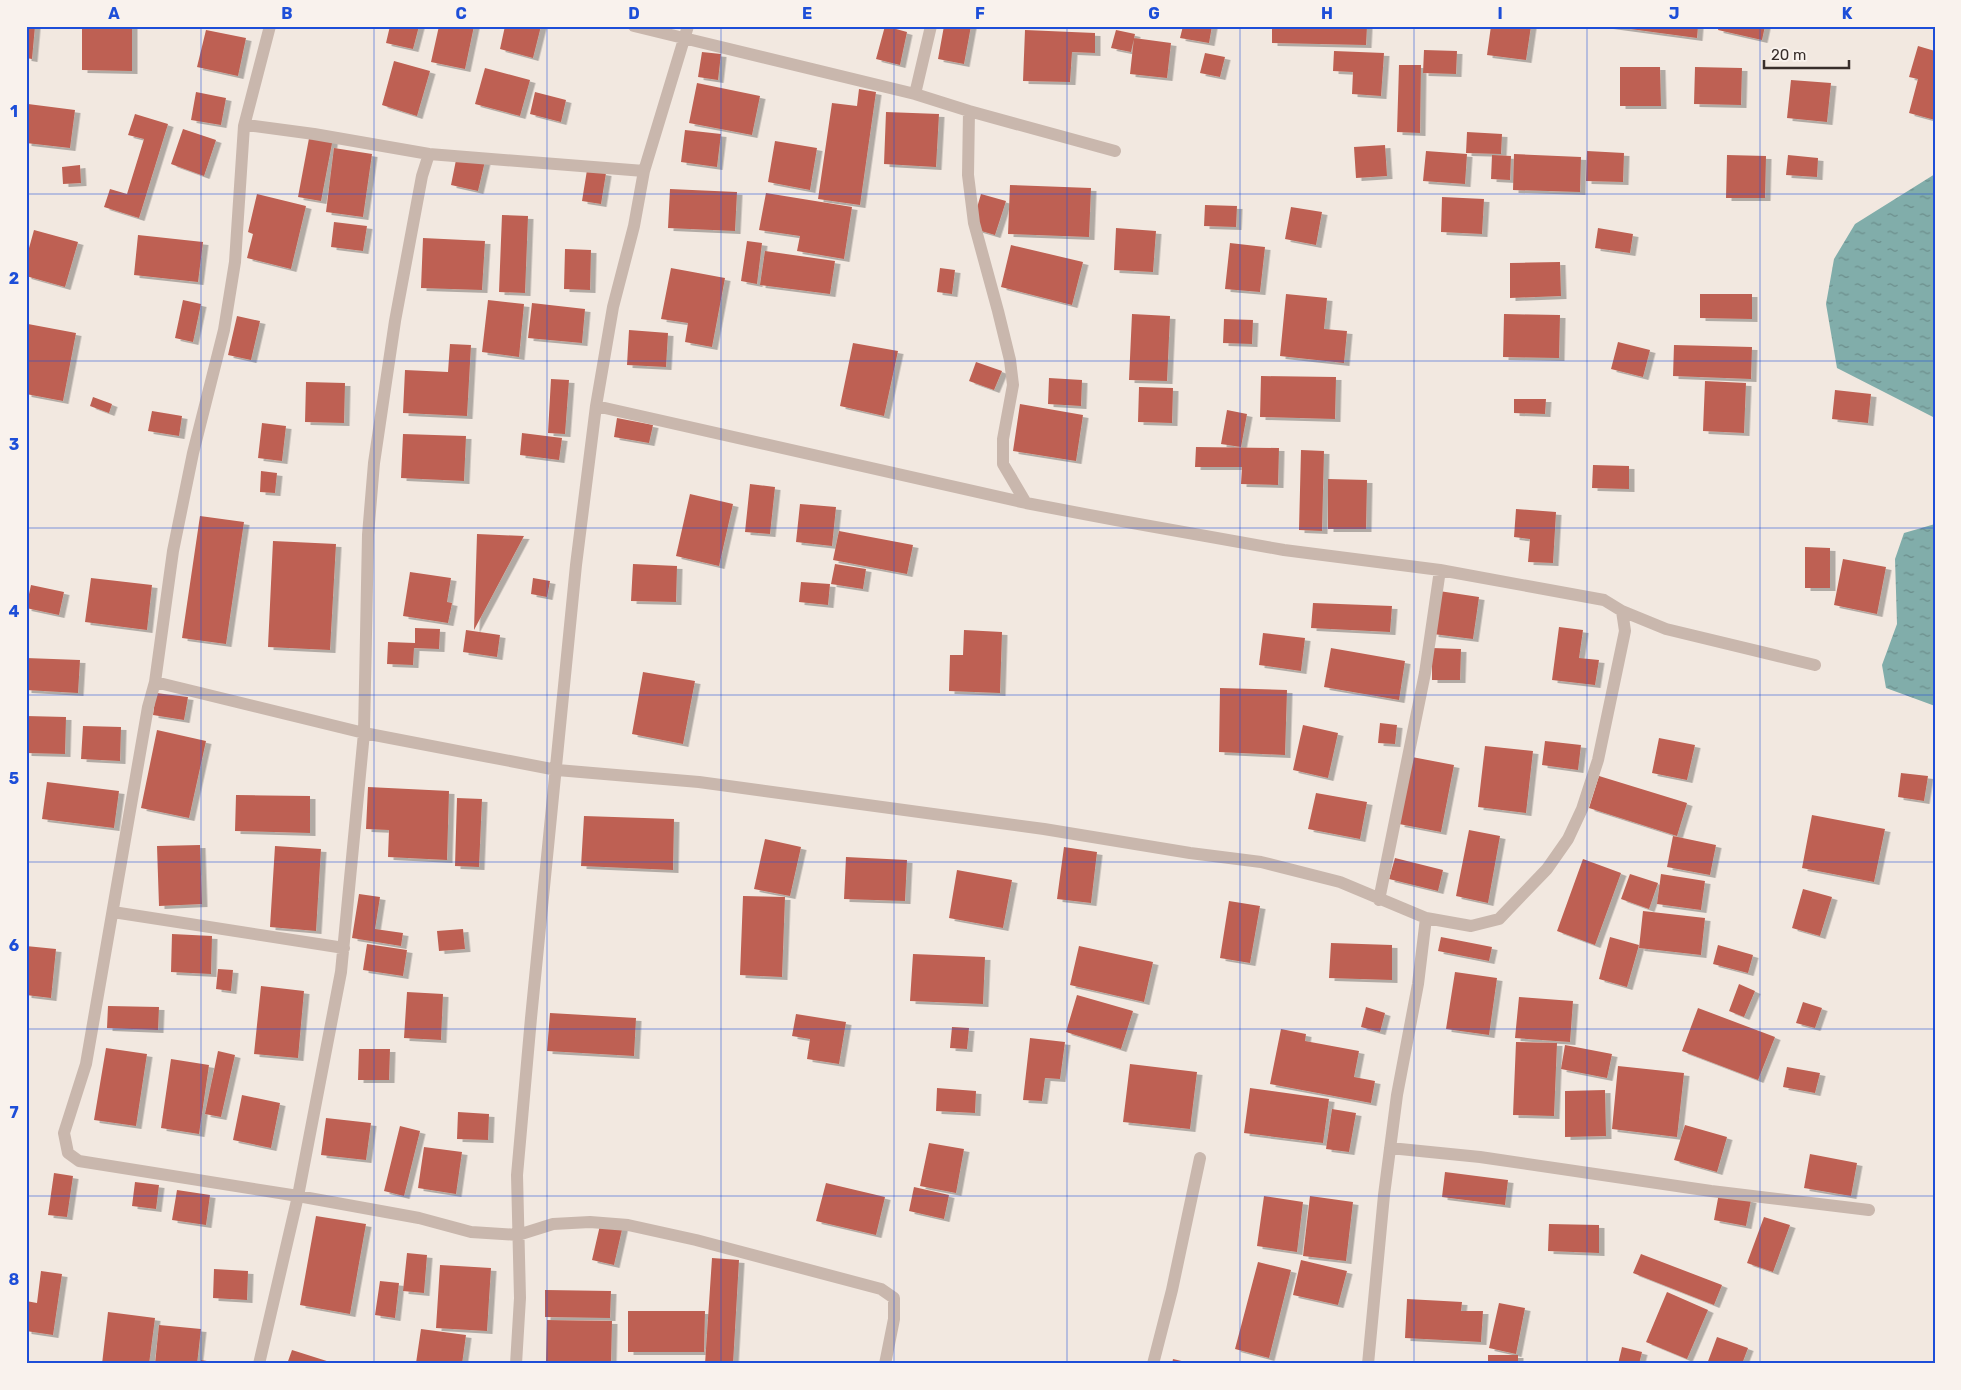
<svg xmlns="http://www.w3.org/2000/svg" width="1961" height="1390" font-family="Rubik,sans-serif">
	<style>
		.water { fill: url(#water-ripples) }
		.building { fill: #be6152; filter: url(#shadow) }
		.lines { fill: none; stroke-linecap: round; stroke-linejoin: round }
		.street { stroke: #c9b7ad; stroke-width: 12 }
		.grid { fill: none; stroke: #1d4ed8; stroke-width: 1; stroke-opacity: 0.55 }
		.neatline { fill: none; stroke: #1d4ed8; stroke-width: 2 }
		.grid-label { font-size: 16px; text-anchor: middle; font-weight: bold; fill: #1d4ed8 }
	</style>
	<defs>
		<pattern id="water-ripples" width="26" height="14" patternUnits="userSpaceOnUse" patternTransform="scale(1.25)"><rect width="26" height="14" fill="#81adaa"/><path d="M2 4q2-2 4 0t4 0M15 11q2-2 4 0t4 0" fill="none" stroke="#6b8d8b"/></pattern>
		<filter id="shadow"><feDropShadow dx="5.5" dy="3" stdDeviation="0" flood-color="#0004"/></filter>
	</defs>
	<rect width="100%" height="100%" fill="#f2e8e0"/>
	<path class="water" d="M 1935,174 L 1935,418 L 1837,368 L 1826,304 L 1834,259 L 1855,224 Z
		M 1935,524 L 1935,706 L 1886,688 L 1882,665 L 1897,624 L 1895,559 L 1904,533 Z"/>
	<path class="building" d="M 26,26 L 35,26 L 32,59 L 26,58 Z
		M 82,26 L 132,26 L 132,71 L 82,70 Z
		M 390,26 L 419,26 L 413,49 L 386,43 Z
		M 439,26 L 474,26 L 465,69 L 431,62 Z
		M 505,26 L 541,26 L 533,58 L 500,49 Z
		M 885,26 L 907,32 L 900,65 L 876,59 Z
		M 944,26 L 971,26 L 964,64 L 938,59 Z
		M 1183,26 L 1212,26 L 1209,43 L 1180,38 Z
		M 1272,26 L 1367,26 L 1366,45 L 1272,43 Z
		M 1491,26 L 1531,26 L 1526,60 L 1487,55 Z
		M 1608,26 L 1698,26 L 1697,38 Z
		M 1719,26 L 1765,26 L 1762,40 L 1718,30 Z
		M 206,30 L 246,38 L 238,76 L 197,67 Z
		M 1025,30 L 1095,33 L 1095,53 L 1072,52 L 1070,82 L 1023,81 Z
		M 1116,30 L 1135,34 L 1131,52 L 1111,48 Z
		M 1134,38 L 1171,43 L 1167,78 L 1130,74 Z
		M 1918,46 L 1935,51 L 1935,120 L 1909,113 L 1918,79 L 1909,77 Z
		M 1424,50 L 1457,51 L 1456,74 L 1423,73 Z
		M 1334,51 L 1384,53 L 1381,96 L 1352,94 L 1353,72 L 1333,71 Z
		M 702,52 L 721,54 L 718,80 L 698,77 Z
		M 1205,53 L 1225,57 L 1220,77 L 1200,73 Z
		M 394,61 L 430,71 L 417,116 L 382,105 Z
		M 1399,65 L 1421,65 L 1420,133 L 1397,132 Z
		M 1620,67 L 1660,67 L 1661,106 L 1620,106 Z
		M 1695,67 L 1742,68 L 1741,105 L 1694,104 Z
		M 485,68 L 530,80 L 520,116 L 475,104 Z
		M 1791,80 L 1831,83 L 1827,122 L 1787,118 Z
		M 697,83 L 760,96 L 752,135 L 689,123 Z
		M 859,89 L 876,92 L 860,205 L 818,199 L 832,103 L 857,106 Z
		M 196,92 L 226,98 L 221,125 L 191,120 Z
		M 535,92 L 566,100 L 561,122 L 530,114 Z
		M 28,104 L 75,110 L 70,148 L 26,143 Z
		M 886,112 L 939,114 L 936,167 L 884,164 Z
		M 135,114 L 168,124 L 139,218 L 104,207 L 110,189 L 127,194 L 144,139 L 128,135 Z
		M 183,129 L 216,140 L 204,176 L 171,164 Z
		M 685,130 L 721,134 L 717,167 L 681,162 Z
		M 1467,132 L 1502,134 L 1501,154 L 1466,153 Z
		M 310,133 L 333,138 L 321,201 L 298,197 Z
		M 775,141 L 817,148 L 810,190 L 768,182 Z
		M 1385,145 L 1387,176 L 1356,178 L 1354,147 Z
		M 334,148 L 372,154 L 363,217 L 326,212 Z
		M 1426,151 L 1467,154 L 1465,184 L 1423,181 Z
		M 1587,151 L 1624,153 L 1623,182 L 1586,181 Z
		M 1514,154 L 1581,157 L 1580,192 L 1513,190 Z
		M 457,155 L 485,161 L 478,191 L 451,185 Z
		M 1492,155 L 1511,156 L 1510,180 L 1491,179 Z
		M 1727,155 L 1766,156 L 1765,198 L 1726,198 Z
		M 1788,155 L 1818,158 L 1817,177 L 1786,175 Z
		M 80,165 L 81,183 L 63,184 L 62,167 Z
		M 587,170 L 606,173 L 601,204 L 582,201 Z
		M 1010,185 L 1091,188 L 1089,237 L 1008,234 Z
		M 670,189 L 737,192 L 735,231 L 668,228 Z
		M 766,193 L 852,207 L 844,259 L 797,251 L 800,236 L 759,230 Z
		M 257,194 L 306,206 L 291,269 L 247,258 L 253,234 L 248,232 Z
		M 981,194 L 1006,201 L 995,235 L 971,228 Z
		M 1442,197 L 1484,199 L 1482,234 L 1441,232 Z
		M 1205,205 L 1237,206 L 1236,227 L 1204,226 Z
		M 1291,207 L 1322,212 L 1316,245 L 1285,239 Z
		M 502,215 L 528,216 L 525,293 L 499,292 Z
		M 334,222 L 367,226 L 363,251 L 331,247 Z
		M 1116,228 L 1156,231 L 1153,272 L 1114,270 Z
		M 1598,228 L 1633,234 L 1630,253 L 1595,248 Z
		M 34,230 L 78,242 L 65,287 L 26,276 L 26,259 Z
		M 138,235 L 203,242 L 198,282 L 134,275 Z
		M 423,238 L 485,241 L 482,290 L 421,288 Z
		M 747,241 L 762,243 L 757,284 L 741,281 Z
		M 1230,243 L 1265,247 L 1260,292 L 1225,289 Z
		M 1011,245 L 1083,262 L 1072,305 L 1001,287 Z
		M 565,249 L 591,250 L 590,290 L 564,289 Z
		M 765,251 L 835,261 L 830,294 L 760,285 Z
		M 1560,262 L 1561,296 L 1510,298 L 1510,263 Z
		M 671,268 L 725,278 L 712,347 L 685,342 L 688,323 L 661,319 Z
		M 940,268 L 955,270 L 952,294 L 937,292 Z
		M 1286,294 L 1327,298 L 1324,329 L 1347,331 L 1344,363 L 1280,356 Z
		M 1700,294 L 1752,294 L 1752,319 L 1700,318 Z
		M 183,300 L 201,304 L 193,342 L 175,338 Z
		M 488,300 L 524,304 L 519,357 L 482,352 Z
		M 532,303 L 585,309 L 582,343 L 528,338 Z
		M 1132,314 L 1170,316 L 1167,381 L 1129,380 Z
		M 1504,314 L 1560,315 L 1559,358 L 1503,357 Z
		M 237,316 L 260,321 L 251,360 L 228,355 Z
		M 1224,319 L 1253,320 L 1252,344 L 1223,343 Z
		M 28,324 L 76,333 L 63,401 L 26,394 L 26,333 Z
		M 629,330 L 668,333 L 666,367 L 627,365 Z
		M 1618,342 L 1650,350 L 1643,377 L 1611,369 Z
		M 853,343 L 898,351 L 884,416 L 840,406 Z
		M 450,344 L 471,345 L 467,416 L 403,413 L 405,370 L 448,372 Z
		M 1674,345 L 1752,347 L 1751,379 L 1673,376 Z
		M 976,362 L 1002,371 L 994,390 L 969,381 Z
		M 1261,376 L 1336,377 L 1335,419 L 1260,417 Z
		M 1049,378 L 1082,380 L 1081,406 L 1048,404 Z
		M 551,379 L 569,380 L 565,434 L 548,433 Z
		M 1705,381 L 1746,383 L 1744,433 L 1703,431 Z
		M 306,382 L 345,383 L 344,423 L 305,422 Z
		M 1139,387 L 1173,388 L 1172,423 L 1138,422 Z
		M 1835,390 L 1871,394 L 1868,423 L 1832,419 Z
		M 93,397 L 112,404 L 109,413 L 90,406 Z
		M 1514,399 L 1546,399 L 1545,414 L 1514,413 Z
		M 1020,404 L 1083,415 L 1076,461 L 1013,451 Z
		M 1227,410 L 1247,414 L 1241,447 L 1221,444 Z
		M 152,411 L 182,416 L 179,436 L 148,431 Z
		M 617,418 L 653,425 L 649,443 L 614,437 Z
		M 262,423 L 286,426 L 282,461 L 258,458 Z
		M 522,433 L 562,438 L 559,460 L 520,455 Z
		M 403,434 L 466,436 L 464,481 L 401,478 Z
		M 1196,447 L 1279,448 L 1278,485 L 1241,484 L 1242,467 L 1195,467 Z
		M 1301,450 L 1324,451 L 1322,531 L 1299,530 Z
		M 1593,465 L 1629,466 L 1629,489 L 1592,488 Z
		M 261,471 L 277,473 L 275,493 L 260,492 Z
		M 1328,479 L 1367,480 L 1366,529 L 1328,529 Z
		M 750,484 L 775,487 L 770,534 L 745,532 Z
		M 690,494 L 733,504 L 719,566 L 676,556 Z
		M 800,504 L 836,507 L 832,546 L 796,542 Z
		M 1516,509 L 1556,512 L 1553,563 L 1528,562 L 1530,539 L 1514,537 Z
		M 200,516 L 244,522 L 226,644 L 182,638 Z
		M 839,531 L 913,545 L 907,574 L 833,560 Z
		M 477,534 L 524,536 L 474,630 Z
		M 273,541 L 336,544 L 330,650 L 268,647 Z
		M 1805,547 L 1830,548 L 1830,588 L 1805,588 Z
		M 1843,559 L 1886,567 L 1877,614 L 1834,605 Z
		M 633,564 L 677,566 L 676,602 L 631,601 Z
		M 835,564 L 866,569 L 863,589 L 831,584 Z
		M 410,572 L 451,578 L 447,602 L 452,603 L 448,623 L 403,616 Z
		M 91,578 L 152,585 L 147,630 L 85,622 Z
		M 533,578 L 550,581 L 547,597 L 531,594 Z
		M 801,582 L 830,584 L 828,605 L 799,602 Z
		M 31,585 L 64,592 L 59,615 L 26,608 Z
		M 1439,591 L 1479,597 L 1473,639 L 1433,634 Z
		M 1313,603 L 1392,606 L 1390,632 L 1311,628 Z
		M 1559,627 L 1583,630 L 1579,658 L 1599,660 L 1595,685 L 1552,680 Z
		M 415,628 L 440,629 L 439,649 L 414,648 L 413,665 L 387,664 L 388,642 L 415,643 Z
		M 466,630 L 500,635 L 497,657 L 463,652 Z
		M 964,630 L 1002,632 L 1000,693 L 949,691 L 950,655 L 963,655 Z
		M 1263,633 L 1305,638 L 1301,671 L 1259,665 Z
		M 1331,648 L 1405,661 L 1399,700 L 1324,687 Z
		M 1432,648 L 1461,649 L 1460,680 L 1432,680 Z
		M 26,658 L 80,660 L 78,693 L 26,690 Z
		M 643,672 L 695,681 L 683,744 L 632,734 Z
		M 1220,688 L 1287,690 L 1285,755 L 1219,752 Z
		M 156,693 L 188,697 L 184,720 L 153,715 Z
		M 26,716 L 66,717 L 65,754 L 26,753 Z
		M 1380,723 L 1397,725 L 1395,744 L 1378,743 Z
		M 1303,725 L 1338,733 L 1328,778 L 1293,770 Z
		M 83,726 L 121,727 L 120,761 L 81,759 Z
		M 157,730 L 206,741 L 189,818 L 141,808 Z
		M 1659,738 L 1695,745 L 1687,780 L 1652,773 Z
		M 1545,741 L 1581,745 L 1578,770 L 1542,765 Z
		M 1485,746 L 1533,751 L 1526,813 L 1478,807 Z
		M 1412,757 L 1454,765 L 1441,832 L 1399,824 Z
		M 1901,773 L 1928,776 L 1924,801 L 1898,797 Z
		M 1599,776 L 1687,803 L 1677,836 L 1589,808 Z
		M 47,782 L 119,791 L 114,828 L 42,819 Z
		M 368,787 L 449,791 L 447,860 L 388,857 L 389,830 L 366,829 Z
		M 1316,793 L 1367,802 L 1360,839 L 1308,829 Z
		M 236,795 L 310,796 L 310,833 L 235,831 Z
		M 457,798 L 482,799 L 479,867 L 455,866 Z
		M 1812,815 L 1885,829 L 1874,882 L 1802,868 Z
		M 584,816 L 674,819 L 673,870 L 581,866 Z
		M 1469,830 L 1500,836 L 1488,903 L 1456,896 Z
		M 1673,836 L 1716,845 L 1710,875 L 1667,867 Z
		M 765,839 L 801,847 L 790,896 L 754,889 Z
		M 200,845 L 202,904 L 159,906 L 157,846 Z
		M 275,846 L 321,849 L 316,931 L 270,927 Z
		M 1064,847 L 1097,852 L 1091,903 L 1057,899 Z
		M 846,857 L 907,860 L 905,901 L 844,899 Z
		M 1395,858 L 1443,870 L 1438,891 L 1389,879 Z
		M 1583,859 L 1621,873 L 1595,945 L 1557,931 Z
		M 957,870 L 1012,880 L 1003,928 L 949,918 Z
		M 1630,874 L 1658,883 L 1649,909 L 1621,899 Z
		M 1661,874 L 1705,881 L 1701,910 L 1657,904 Z
		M 1803,889 L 1832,897 L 1820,936 L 1792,928 Z
		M 359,894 L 380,897 L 375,929 L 403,933 L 401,946 L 352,938 Z
		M 743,896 L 785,897 L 782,977 L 740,975 Z
		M 1229,901 L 1260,906 L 1250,963 L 1220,958 Z
		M 1643,911 L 1705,918 L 1701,955 L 1639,948 Z
		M 463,929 L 465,949 L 439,951 L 437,931 Z
		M 172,934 L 212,936 L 211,974 L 171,972 Z
		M 1441,937 L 1492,947 L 1489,961 L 1438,951 Z
		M 1610,937 L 1639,945 L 1627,987 L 1599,979 Z
		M 1331,943 L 1392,945 L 1392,980 L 1329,978 Z
		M 367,944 L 407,950 L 403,976 L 363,970 Z
		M 1718,945 L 1753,955 L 1748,973 L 1713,964 Z
		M 26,946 L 56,949 L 51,998 L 26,995 Z
		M 1079,946 L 1153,962 L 1144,1002 L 1070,985 Z
		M 913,954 L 985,957 L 983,1004 L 910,1001 Z
		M 218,969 L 233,970 L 231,991 L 216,989 Z
		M 1455,972 L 1497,978 L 1489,1035 L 1446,1029 Z
		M 1739,984 L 1755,991 L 1744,1017 L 1729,1011 Z
		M 261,986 L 304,991 L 298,1058 L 254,1054 Z
		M 407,992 L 443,994 L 441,1040 L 404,1038 Z
		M 1077,995 L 1133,1011 L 1121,1049 L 1066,1032 Z
		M 1519,997 L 1573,1001 L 1570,1042 L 1515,1038 Z
		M 1803,1002 L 1822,1008 L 1815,1028 L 1796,1023 Z
		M 108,1006 L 159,1007 L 158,1030 L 107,1028 Z
		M 1366,1007 L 1385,1013 L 1380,1032 L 1361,1027 Z
		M 1698,1008 L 1775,1037 L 1758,1080 L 1682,1051 Z
		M 550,1013 L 636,1018 L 634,1056 L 547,1051 Z
		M 796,1014 L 846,1022 L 839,1064 L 807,1059 L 810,1039 L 792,1036 Z
		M 952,1027 L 969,1028 L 967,1049 L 950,1048 Z
		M 1281,1029 L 1306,1034 L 1305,1041 L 1359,1051 L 1354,1077 L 1375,1081 L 1371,1103 L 1270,1084 Z
		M 1030,1038 L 1065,1042 L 1060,1079 L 1045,1078 L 1042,1101 L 1023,1100 Z
		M 1516,1042 L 1557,1043 L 1554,1116 L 1513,1115 Z
		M 1565,1045 L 1612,1054 L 1607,1078 L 1561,1069 Z
		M 106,1048 L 147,1054 L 136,1126 L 94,1120 Z
		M 359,1049 L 390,1049 L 389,1080 L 358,1080 Z
		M 218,1051 L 235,1055 L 221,1117 L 205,1114 Z
		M 171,1059 L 209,1065 L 199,1134 L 161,1128 Z
		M 1130,1064 L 1197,1072 L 1190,1129 L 1123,1122 Z
		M 1618,1066 L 1684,1073 L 1677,1137 L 1612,1129 Z
		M 1787,1067 L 1820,1073 L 1815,1093 L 1783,1087 Z
		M 937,1088 L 976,1091 L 975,1113 L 936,1111 Z
		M 1250,1088 L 1329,1099 L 1323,1143 L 1244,1133 Z
		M 1605,1090 L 1606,1136 L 1565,1137 L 1565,1091 Z
		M 242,1095 L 280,1103 L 271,1148 L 233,1140 Z
		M 1332,1109 L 1356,1113 L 1349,1152 L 1326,1149 Z
		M 458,1112 L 489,1114 L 488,1140 L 457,1139 Z
		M 326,1118 L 371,1123 L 366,1160 L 321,1155 Z
		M 1685,1125 L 1727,1137 L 1717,1172 L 1674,1160 Z
		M 400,1126 L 420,1131 L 404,1196 L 384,1191 Z
		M 929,1143 L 964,1149 L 956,1193 L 920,1186 Z
		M 424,1147 L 462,1152 L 456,1194 L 418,1188 Z
		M 1810,1154 L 1857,1163 L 1851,1196 L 1804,1188 Z
		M 1445,1172 L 1508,1180 L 1505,1205 L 1442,1197 Z
		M 54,1173 L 73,1176 L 67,1217 L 48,1215 Z
		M 135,1182 L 159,1185 L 156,1209 L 132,1206 Z
		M 826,1183 L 885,1197 L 876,1235 L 816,1221 Z
		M 914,1187 L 949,1195 L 944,1219 L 909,1211 Z
		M 177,1190 L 210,1195 L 206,1225 L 172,1220 Z
		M 1719,1193 L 1751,1200 L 1746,1226 L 1714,1220 Z
		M 1264,1196 L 1303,1202 L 1297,1252 L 1257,1246 Z
		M 1310,1196 L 1353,1202 L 1346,1261 L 1303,1256 Z
		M 316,1216 L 366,1224 L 350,1314 L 300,1305 Z
		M 1764,1217 L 1790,1225 L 1773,1272 L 1747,1263 Z
		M 601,1221 L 623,1225 L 614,1265 L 592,1260 Z
		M 1549,1224 L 1599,1225 L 1599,1253 L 1548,1251 Z
		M 407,1253 L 427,1255 L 424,1293 L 403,1291 Z
		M 1641,1254 L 1722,1285 L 1714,1305 L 1633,1273 Z
		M 712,1258 L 739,1260 L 733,1364 L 705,1364 Z
		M 1301,1260 L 1347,1271 L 1338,1305 L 1293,1295 Z
		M 1258,1262 L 1291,1270 L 1269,1358 L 1235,1349 Z
		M 440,1265 L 491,1268 L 487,1331 L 436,1328 Z
		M 214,1269 L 248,1271 L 247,1300 L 213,1298 Z
		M 41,1271 L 62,1274 L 53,1335 L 26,1331 L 26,1301 L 37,1303 Z
		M 380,1281 L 399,1283 L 395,1318 L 375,1315 Z
		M 545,1290 L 611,1291 L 610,1318 L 545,1317 Z
		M 1667,1292 L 1708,1310 L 1687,1359 L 1646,1342 Z
		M 1407,1299 L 1462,1302 L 1461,1311 L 1483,1311 L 1481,1342 L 1405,1338 Z
		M 1499,1303 L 1525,1308 L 1516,1354 L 1489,1348 Z
		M 628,1311 L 705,1311 L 704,1352 L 628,1352 Z
		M 108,1312 L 155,1318 L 149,1364 L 102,1364 Z
		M 547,1320 L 612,1321 L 611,1363 L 546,1362 Z
		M 159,1325 L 201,1329 L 197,1364 L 155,1364 Z
		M 421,1329 L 466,1335 L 462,1364 L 416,1363 Z
		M 1717,1337 L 1748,1348 L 1742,1364 L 1707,1364 Z
		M 1622,1347 L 1642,1352 L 1639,1364 L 1618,1364 Z
		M 292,1350 L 333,1363 L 333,1364 L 287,1364 Z
		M 1488,1355 L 1518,1355 L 1518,1364 L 1488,1364 Z
		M 1173,1359 L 1190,1363 L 1190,1364 L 1172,1364 Z
		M 201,1360 L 219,1363 L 219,1364 L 201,1364 Z"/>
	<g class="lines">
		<path class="street" d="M 270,26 L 244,126 L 235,262 L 224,330 L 193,453 L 173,551 L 155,682 L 148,707 L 86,1064 L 64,1133 L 68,1153 L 79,1161 L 298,1196 L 419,1218 L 471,1232 L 518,1235 L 553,1224 L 590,1222 L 628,1225 L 696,1240 L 881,1289 L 894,1298 L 894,1319 L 885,1364
			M 634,26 L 915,94 L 969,111 L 1115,151
			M 915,94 L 931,26
			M 969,111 L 968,175 L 974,223 L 998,311 L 1010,360 L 1013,385 L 1003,439 L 1003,464 L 1026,503
			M 244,126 L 254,126 L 314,134 L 429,154 L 644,171
			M 596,406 L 1026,503 L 1116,520 L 1284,550 L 1440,570 L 1604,600 L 1622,611 L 1666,629 L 1815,665
			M 155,682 L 364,733 L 557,770 L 699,782 L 1044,829 L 1190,853 L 1261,862 L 1340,882 L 1426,918 L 1471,926 L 1499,919 L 1547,869 L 1568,839 L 1582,809 L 1598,760 L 1625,631 L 1622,611
			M 1379,900 L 1425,673 L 1440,570
			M 113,912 L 344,948
			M 1390,1148 L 1480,1157 L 1711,1191 L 1869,1210
			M 259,1364 L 298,1196 L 341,972 L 364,733 L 368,535 L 374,463 L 395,321 L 422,176 L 429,154
			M 516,1364 L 520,1298 L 517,1175 L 531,1018 L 576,565 L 596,406 L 613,307 L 634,226 L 644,171 L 688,26
			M 1153,1364 L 1172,1290 L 1200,1158
			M 1368,1364 L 1384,1195 L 1397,1095 L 1418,984 L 1426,918"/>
	</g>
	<path class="grid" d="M 201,26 L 201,1364M 374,26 L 374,1364M 547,26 L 547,1364M 721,26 L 721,1364M 894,26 L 894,1364M 1067,26 L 1067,1364M 1240,26 L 1240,1364M 1414,26 L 1414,1364M 1587,26 L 1587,1364M 1760,26 L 1760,1364M 26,194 L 1935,194M 26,361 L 1935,361M 26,528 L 1935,528M 26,695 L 1935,695M 26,862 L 1935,862M 26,1029 L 1935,1029M 26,1196 L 1935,1196"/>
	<rect width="1961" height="1390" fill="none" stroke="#f9f2ed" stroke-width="55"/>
	<path d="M1764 60v8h85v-8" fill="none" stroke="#382e2b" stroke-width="2.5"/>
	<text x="1771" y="60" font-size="15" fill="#382e2b" stroke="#f9f2ed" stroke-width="4" paint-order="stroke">20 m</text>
	<rect x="28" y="28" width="1906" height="1334" class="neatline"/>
	<g class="grid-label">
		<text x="114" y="19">A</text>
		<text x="287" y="19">B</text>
		<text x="461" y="19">C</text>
		<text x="634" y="19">D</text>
		<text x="807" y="19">E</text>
		<text x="980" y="19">F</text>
		<text x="1154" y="19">G</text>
		<text x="1327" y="19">H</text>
		<text x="1500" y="19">I</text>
		<text x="1674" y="19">J</text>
		<text x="1847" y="19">K</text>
		<text x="14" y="117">1</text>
		<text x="14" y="284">2</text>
		<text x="14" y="450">3</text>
		<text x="14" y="617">4</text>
		<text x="14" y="784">5</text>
		<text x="14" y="951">6</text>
		<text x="14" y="1118">7</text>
		<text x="14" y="1285">8</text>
	</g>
</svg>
